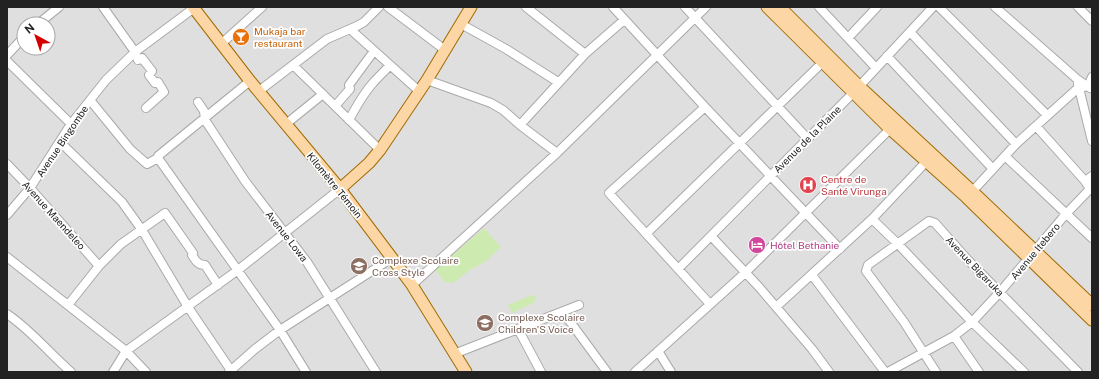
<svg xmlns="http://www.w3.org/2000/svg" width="1099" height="379" font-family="'Public Sans',sans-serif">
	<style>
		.residential { fill: #e0dfdf; fill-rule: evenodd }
		.grass { fill: #cdebb0 }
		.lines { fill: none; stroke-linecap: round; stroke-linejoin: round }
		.minor-casing { stroke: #a9a9a9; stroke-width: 10 }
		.major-casing { stroke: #a06b00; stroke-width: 13 }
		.minor { stroke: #fff; stroke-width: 8 }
		.major { stroke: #fcd6a4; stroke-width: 11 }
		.labels { text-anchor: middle; stroke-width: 3.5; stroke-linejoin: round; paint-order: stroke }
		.food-label { font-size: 10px; fill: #c56008; stroke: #fff; text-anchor: start }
		.street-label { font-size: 10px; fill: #222; stroke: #fff }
		.health-label { font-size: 10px; fill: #be3a42; stroke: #fff; text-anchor: start }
		.hotel-label { font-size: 10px; fill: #b23c85; stroke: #fff; text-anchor: start }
		.education-label { font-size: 10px; fill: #785e54; stroke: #fff; text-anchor: start }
	</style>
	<rect width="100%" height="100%" fill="#f2efe9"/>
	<path class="residential" d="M 7,7 L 1092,7 L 1092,372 L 7,372 ZM 24,24 L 48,24 L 48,48 L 24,48 Z"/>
	<path class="grass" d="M 484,228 L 501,247 L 485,262 L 470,270 L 453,283 L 445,282 L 435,270 Z
		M 532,295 L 536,296 L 535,302 L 512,313 L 508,305 Z"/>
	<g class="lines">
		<defs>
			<path id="minor" d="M 103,7 L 135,52 L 138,60 L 142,58 L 152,71 L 149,75 L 155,83 L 158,82 L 164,92 L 146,108
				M 388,7 L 445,50
				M 526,7 L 585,54
				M 613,7 L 705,107 L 840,249
				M 685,7 L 808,139
				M 819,7 L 876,68
				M 939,7 L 1047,115
				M 995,7 L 1077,79 L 1090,88
				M 1078,7 L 1092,21
				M 38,24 L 59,7
				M 461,24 L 506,49 L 558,82
				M 350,29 L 419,91
				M 910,32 L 1016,144
				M 848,38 L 877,7
				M 221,44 L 262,7
				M 7,55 L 24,37
				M 887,56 L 993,169
				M 7,61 L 71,124
				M 293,65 L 380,150
				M 427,80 L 491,103 L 503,110 L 520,125 L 557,153
				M 250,81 L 158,156 L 158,158 L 280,330 L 306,372
				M 1078,84 L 1092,141
				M 259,91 L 327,39 L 357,26 L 364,22 L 379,7
				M 90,100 L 130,149 L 147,164 L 158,158
				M 198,102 L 204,111 L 205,120 L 245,181 L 307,262 L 376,372
				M 335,106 L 350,89 L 349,85 L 374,51
				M 705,107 L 609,193 L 710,304
				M 349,120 C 356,107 363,94 373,83 C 378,77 385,71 390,65
				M 286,124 L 323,94
				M 520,125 L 585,54 L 624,20
				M 1036,126 L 1085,181 L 1088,186
				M 60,142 L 122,202 L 142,230 L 188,307 L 232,372
				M 1005,156 L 1092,238
				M 7,164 L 30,188 L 99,266
				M 969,195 L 1016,144 L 1078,88 L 1088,86 L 1092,77
				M 7,215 L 30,188 L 71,124 L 106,80 L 135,52 L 194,8
				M 872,219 L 898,244 L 972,322 L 1024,372
				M 646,234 L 823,62
				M 711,236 L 759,287 L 812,349 L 829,372
				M 7,257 L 126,351 L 146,372
				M 678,269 L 854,92 L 933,7
				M 812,275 L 885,372
				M 412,285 L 557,153 L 706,7
				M 68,305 L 99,266 L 121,244 L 165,213 L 193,253 L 192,255 C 196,261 198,265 205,265 L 218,285
				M 776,307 L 872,219 L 926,162
				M 563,312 L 607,372
				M 7,314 C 31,330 49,353 71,372
				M 518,329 L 541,372
				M 954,336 L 979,372
				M 658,351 L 671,372
				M 454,354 L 579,305
				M 113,372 L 126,351 L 238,270 L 340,189
				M 229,372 L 255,349 L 280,330 L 392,258
				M 635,372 L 745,273 L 894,125
				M 888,372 L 954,336 L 972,322 L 1000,292 L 1065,215 L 1090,189 L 1088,179 L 1092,176
				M 936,372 L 904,322 L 866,271 L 868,265 L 929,221 L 935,223 L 967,259 L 1078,372"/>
			<path id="major" d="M 193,7 L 250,81 L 340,189 L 392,258 L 412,285 L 466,372
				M 767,7 L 890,129 L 966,197 L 1092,320
				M 780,7 L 859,86 L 972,191 L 1092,305
				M 340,189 L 369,163 L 380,150 L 427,80 L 471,7"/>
		</defs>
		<use href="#minor" class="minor-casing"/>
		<use href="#major" class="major-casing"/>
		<use href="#minor" class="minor"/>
		<use href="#major" class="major"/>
	</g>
	<defs>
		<symbol id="bar-disc" viewBox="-11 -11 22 22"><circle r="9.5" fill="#e8710a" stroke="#fff"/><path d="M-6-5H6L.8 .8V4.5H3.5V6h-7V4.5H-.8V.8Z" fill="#fff"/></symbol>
		<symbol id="hospital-disc" viewBox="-11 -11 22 22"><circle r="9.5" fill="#e0444e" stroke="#fff"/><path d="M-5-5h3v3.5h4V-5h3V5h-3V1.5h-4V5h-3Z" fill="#fff"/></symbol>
		<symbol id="hotel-disc" viewBox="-11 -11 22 22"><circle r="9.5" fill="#d1479c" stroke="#fff"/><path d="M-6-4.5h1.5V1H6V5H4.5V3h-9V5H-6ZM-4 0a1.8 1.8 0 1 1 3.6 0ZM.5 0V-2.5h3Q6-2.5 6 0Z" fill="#fff"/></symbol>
		<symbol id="school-disc" viewBox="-11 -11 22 22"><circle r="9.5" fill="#8d6e63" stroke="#fff"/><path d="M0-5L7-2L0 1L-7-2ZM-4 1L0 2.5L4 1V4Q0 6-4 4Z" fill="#fff"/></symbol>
	</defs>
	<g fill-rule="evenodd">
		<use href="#bar-disc" x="231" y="27" width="20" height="20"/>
		<use href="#hospital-disc" x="798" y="175" width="20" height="20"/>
		<use href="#hotel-disc" x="747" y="235" width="20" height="20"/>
		<use href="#school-disc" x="349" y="256" width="20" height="20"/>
		<use href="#school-disc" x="475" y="313" width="20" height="20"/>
	</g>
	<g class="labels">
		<g class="food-label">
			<text x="254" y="35">Mukaja bar<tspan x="254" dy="12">restaurant</tspan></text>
		</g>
		<g class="street-label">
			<text transform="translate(807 139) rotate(-45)" y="4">Avenue de la Plaine</text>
			<text transform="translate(62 141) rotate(-56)" y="4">Avenue Bingombe</text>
			<text transform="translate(335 185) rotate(51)" y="4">Kilomètre Témoin</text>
			<text transform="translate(54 215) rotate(48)" y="4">Avenue Maendeleo</text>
			<text transform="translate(287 236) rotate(52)" y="4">Avenue Lowa</text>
			<text transform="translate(1035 251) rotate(-50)" y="4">Avenue Itebero</text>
			<text transform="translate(975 266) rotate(46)" y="4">Avenue Bigaruka</text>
		</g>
		<g class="health-label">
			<text x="821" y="183">Centre de<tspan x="821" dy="12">Santé Virunga</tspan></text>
		</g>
		<g class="hotel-label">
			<text x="770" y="249">Hôtel Bethanie</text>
		</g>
		<g class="education-label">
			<text x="372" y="264">Complexe Scolaire<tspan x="372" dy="12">Cross Style</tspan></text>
			<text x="498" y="321">Complexe Scolaire<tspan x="498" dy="12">Children'S Voice</tspan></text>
		</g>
	</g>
	<rect width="1099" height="379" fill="none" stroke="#222222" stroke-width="16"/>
	<g transform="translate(36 36) rotate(320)"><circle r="19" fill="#ffffff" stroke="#a7a7a7"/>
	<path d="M0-3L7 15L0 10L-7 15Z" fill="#d40000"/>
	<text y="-6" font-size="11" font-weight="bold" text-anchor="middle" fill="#222222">N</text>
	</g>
</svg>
